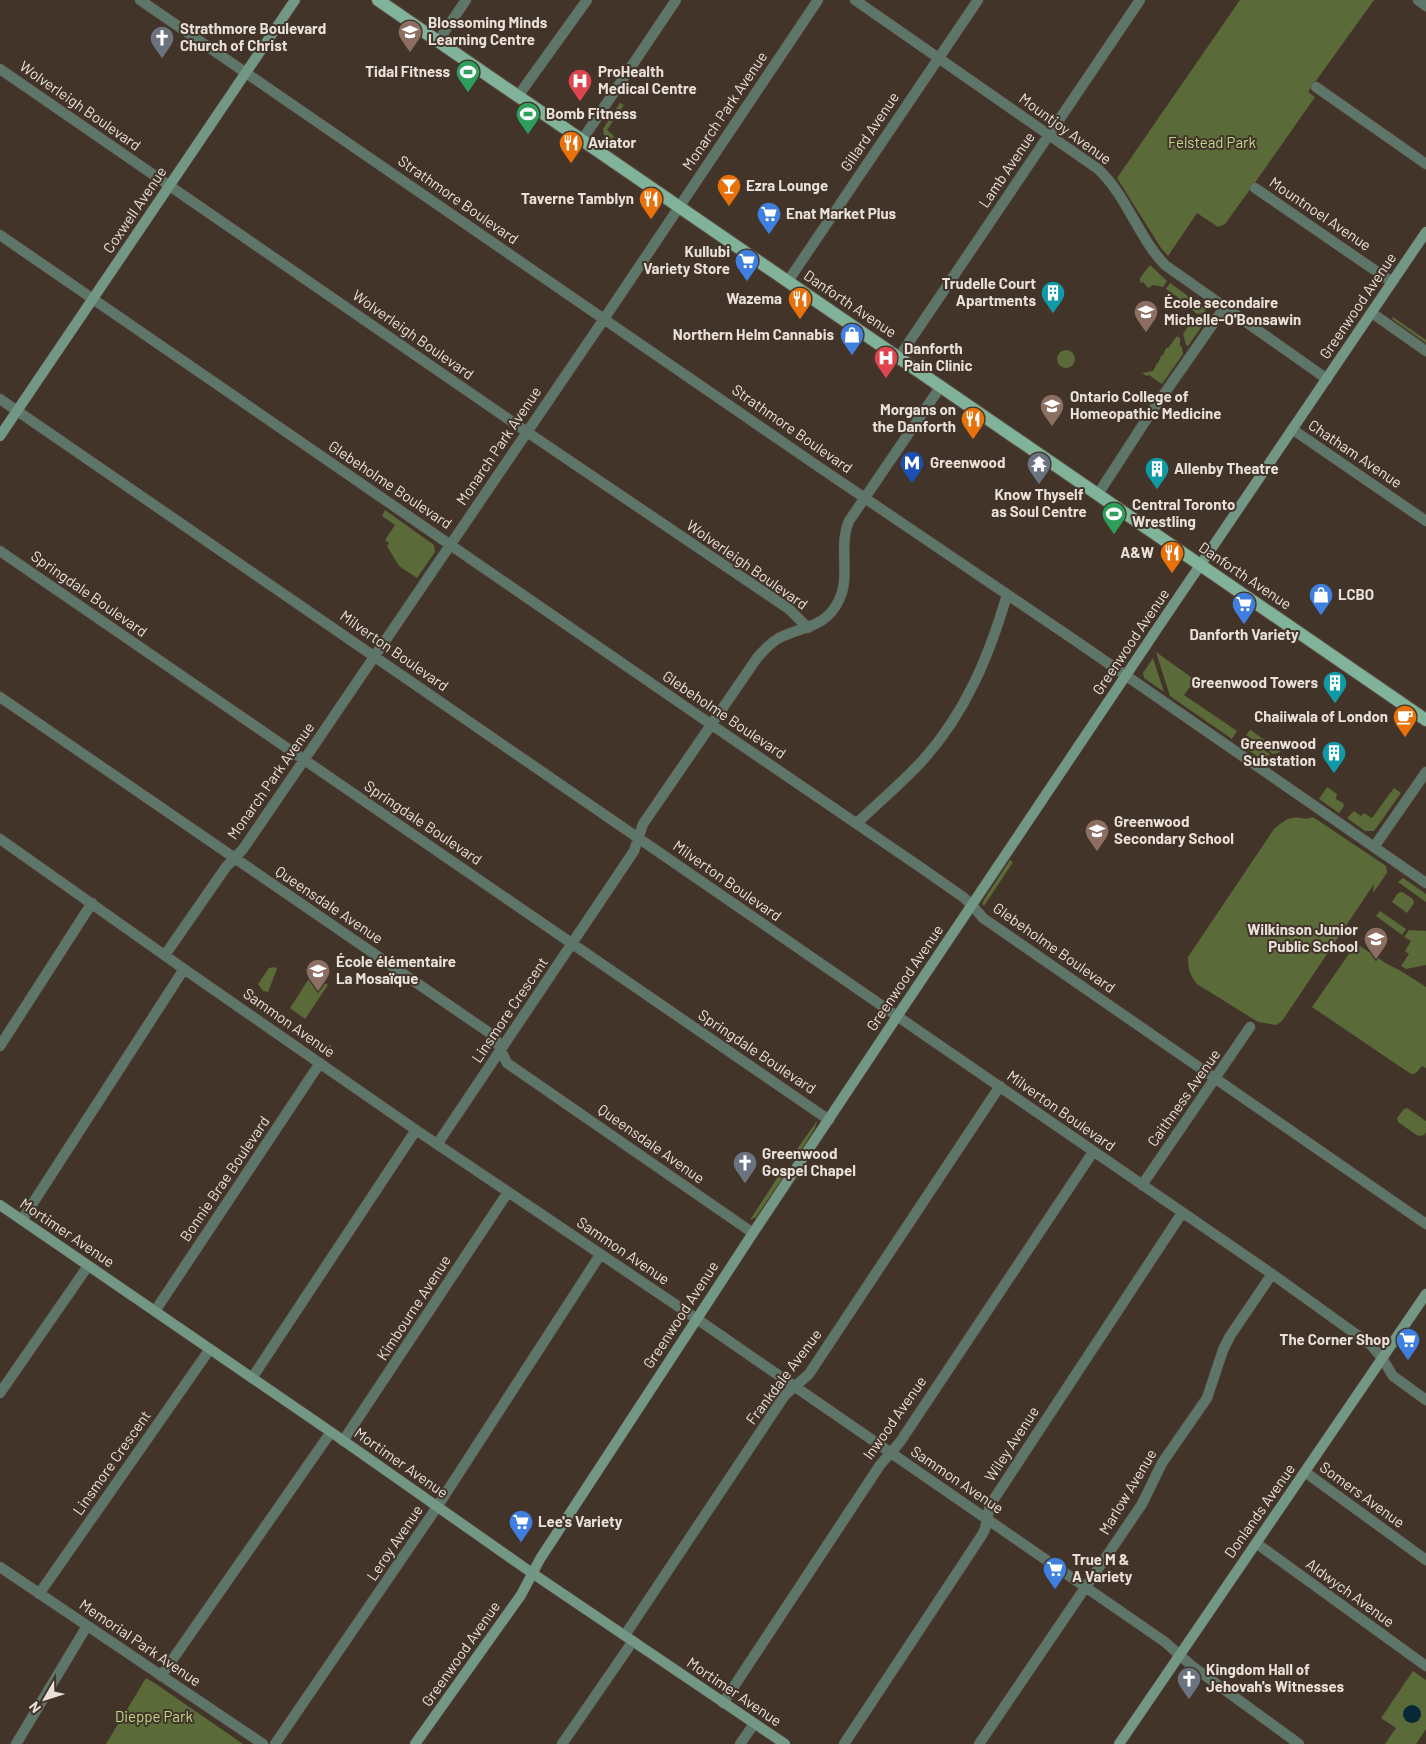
<svg xmlns="http://www.w3.org/2000/svg" width="1426" height="1744" font-family="Barlow,sans-serif">
	<style>
		.green { fill: #5a6a39 }
		.water { fill: #092837 }
		.lines { fill: none; stroke-linecap: round; stroke-linejoin: round }
		.street-casing { stroke: #5e5046; stroke-width: 11 }
		.secondary-casing { stroke: #5e5046; stroke-width: 11 }
		.primary-casing { stroke: #5e5046; stroke-width: 14 }
		.street { stroke: #5e766a; stroke-width: 10 }
		.secondary { stroke: #729885; stroke-width: 10 }
		.primary { stroke: #81b29a; stroke-width: 12 }
		.labels { text-anchor: middle; stroke-width: 4; stroke-linejoin: round; paint-order: stroke }
		.poi-label { font-size: 15px; font-weight: bold; fill: #e9e0d9; stroke: #43342a; text-anchor: start }
		.street-label { font-size: 15px; fill: #e9e0d9; stroke: #43342a }
		.park-label { font-size: 15px; fill: #bfd98c; stroke: #43342a }
	</style>
	<rect width="100%" height="100%" fill="#43342a"/>
	<path class="green" d="M 1240,0 L 1374,0 L 1308,92 L 1315,97 L 1259,177 L 1225,224 L 1218,227 L 1197,213 L 1168,256 L 1161,248 L 1117,178 Z
		M 620,103 L 624,105 L 607,130 L 614,136 L 613,137 L 616,139 L 613,142 L 604,135 L 603,129 Z
		M 1150,265 L 1167,281 L 1163,287 L 1153,285 L 1148,288 L 1143,282 L 1140,283 L 1140,278 Z
		M 1170,283 L 1206,309 L 1205,313 L 1197,314 L 1191,309 L 1190,302 L 1183,301 L 1166,289 Z
		M 1205,317 L 1207,319 L 1188,346 L 1186,345 L 1183,334 L 1193,320 Z
		M 1393,317 L 1426,340 L 1426,343 L 1392,319 Z
		M 1177,336 L 1180,338 L 1180,346 L 1182,347 L 1183,354 L 1162,384 L 1149,375 L 1147,376 L 1142,373 L 1153,371 L 1156,366 L 1156,364 L 1158,363 L 1161,356 L 1163,355 L 1166,348 L 1168,348 Z
		M1057 359a9 9 0 1 1 18 0a9 9 0 1 1-18 0Z
		M 385,510 L 434,545 L 435,552 L 417,578 L 399,566 L 387,546 L 389,543 L 385,540 L 395,525 L 382,516 Z
		M 1156,652 L 1195,680 L 1184,695 L 1237,731 L 1232,739 L 1170,696 Z
		M 1153,658 L 1164,692 L 1144,678 L 1143,673 Z
		M 1250,730 L 1251,730 L 1281,752 L 1273,754 L 1246,735 Z
		M 1245,736 L 1271,755 L 1258,757 L 1240,744 Z
		M 1327,787 L 1337,794 L 1336,799 L 1343,803 L 1344,806 L 1339,813 L 1319,799 Z
		M 1394,788 L 1401,793 L 1374,831 L 1365,831 L 1347,818 L 1354,811 L 1361,816 L 1364,813 L 1372,818 Z
		M 1313,817 L 1386,866 L 1387,873 L 1373,893 L 1374,884 L 1282,1021 L 1276,1025 L 1258,1022 L 1197,984 C 1190,975 1188,969 1188,957 L 1274,829 C 1279,825 1285,819 1292,818 C 1301,816 1304,821 1313,817 Z
		M 1010,860 L 1013,862 L 984,906 L 982,904 L 985,898 Z
		M 1403,878 L 1426,894 L 1426,902 L 1398,882 Z
		M 1402,892 L 1413,899 L 1414,903 L 1407,913 L 1392,902 L 1398,893 Z
		M 1380,911 L 1406,929 L 1402,935 L 1376,916 Z
		M 1409,930 L 1426,931 L 1426,965 L 1406,969 L 1401,966 L 1409,954 L 1405,951 L 1411,941 L 1404,937 Z
		M 1357,946 L 1360,946 L 1387,964 L 1401,971 L 1426,987 L 1426,1068 L 1422,1066 L 1416,1073 L 1411,1074 L 1312,1007 L 1351,951 Z
		M 275,967 L 277,969 L 268,992 L 263,991 L 258,984 L 269,968 Z
		M 312,974 L 328,985 L 305,1019 L 290,1008 Z
		M 330,1045 L 333,1050 L 330,1055 L 318,1047 L 319,1046 Z
		M 1407,1108 L 1426,1121 L 1426,1132 L 1424,1135 L 1418,1136 L 1398,1122 L 1397,1118 L 1404,1109 Z
		M 817,1121 L 815,1128 L 794,1161 L 790,1159 Z
		M 779,1175 L 782,1179 L 756,1217 L 750,1220 Z
		M 1413,1671 L 1426,1680 L 1426,1729 L 1416,1744 L 1385,1744 L 1396,1728 L 1381,1718 Z
		M 146,1678 L 156,1684 L 243,1744 L 106,1744 Z"/>
	<path class="water" d="M1403 1714a9 9 0 1 1 18 0a9 9 0 1 1-18 0Z"/>
	<g class="lines">
		<defs>
			<path id="street" d="M 140,0 L 816,465 L 1076,641 L 1426,883
				M 855,0 L 1098,169 C 1127,196 1138,237 1165,265 L 1327,379
				M 1418,0 L 1426,6
				M 438,41 L 466,0
				M 0,69 L 527,432 L 789,609 L 808,628
				M 1316,87 L 1426,164
				M 518,96 L 587,0
				M 582,140 L 676,0
				M 1255,188 L 1392,282
				M 0,235 L 712,725 L 923,869 L 963,897 L 972,905 L 983,918 L 1426,1224
				M 788,281 L 978,0
				M 1372,313 L 1426,351
				M 899,357 L 1140,0
				M 0,399 L 1272,1274 L 1371,1345 L 1382,1358 L 1393,1376 L 1426,1400
				M 1292,429 L 1426,521
				M 1098,494 L 1148,417 L 1224,308
				M 0,551 L 829,1120
				M 0,697 L 494,1036 L 507,1063 L 753,1233
				M 857,823 C 879,802 903,782 923,760 C 966,712 989,656 1007,595
				M 0,839 L 184,969 L 416,1130 L 697,1319 L 1165,1642 L 1192,1666 L 1299,1744
				M 1374,847 L 1426,772
				M 165,955 L 226,867 L 243,849 L 304,760 L 604,319 L 818,0
				M 0,1046 L 92,903
				M 438,1143 L 634,851 L 643,824 L 757,658 C 764,650 770,643 779,638 C 803,626 826,628 839,600 C 851,576 838,546 849,521 L 941,386
				M 1142,1185 L 1250,1027
				M 22,1220 L 184,969
				M 155,1311 L 320,1063
				M 252,1378 L 416,1130
				M 0,1393 L 88,1266
				M 343,1441 L 508,1192
				M 1305,1472 L 1426,1560
				M 1256,1543 L 1426,1666
				M 0,1567 L 263,1744
				M 39,1594 L 210,1349
				M 625,1635 L 785,1395 L 809,1374 L 1000,1086
				M 161,1676 L 331,1432
				M 723,1703 L 880,1465 L 900,1442 L 1093,1152
				M 16,1744 L 87,1626
				M 275,1744 L 437,1507 L 600,1255
				M 562,1744 L 633,1641
				M 740,1744 L 754,1724
				M 844,1744 L 982,1535 L 985,1529 L 990,1505 L 1182,1213
				M 979,1744 L 1142,1504 L 1162,1463 L 1207,1398 L 1223,1350 L 1230,1336 L 1272,1274"/>
			<path id="secondary" d="M 0,436 L 295,0
				M 0,1205 L 331,1432 L 532,1573 L 785,1744
				M 415,1744 L 521,1595 L 540,1559 L 753,1233 L 902,1009 L 1163,620 L 1426,232
				M 1119,1744 L 1426,1294"/>
			<path id="primary" d="M 378,0 L 1426,720"/>
		</defs>
		<use href="#street" class="street-casing"/>
		<use href="#secondary" class="secondary-casing"/>
		<use href="#primary" class="primary-casing"/>
		<use href="#street" class="street"/>
		<use href="#secondary" class="secondary"/>
		<use href="#primary" class="primary"/>
	</g>
	<defs>
		<symbol id="school-pin" viewBox="-11 -11 22 30"><path d="M0 17L-7.5 6A9.5 9.5 0 1 1 7.5 6Z" fill="#8d6e63" stroke="#43342a"/><path d="M0-5L7-2L0 1L-7-2ZM-4 1L0 2.5L4 1V4Q0 6-4 4Z" fill="#fff"/></symbol>
		<symbol id="church-pin" viewBox="-11 -11 22 30"><path d="M0 17L-7.5 6A9.5 9.5 0 1 1 7.5 6Z" fill="#6b7280" stroke="#43342a"/><path d="M-1.2-6h2.4v3.5h3.3v2.4h-3.3V6h-2.4V-.1h-3.3v-2.4h3.3Z" fill="#fff"/></symbol>
		<symbol id="stadium-pin" viewBox="-11 -11 22 30"><path d="M0 17L-7.5 6A9.5 9.5 0 1 1 7.5 6Z" fill="#2e9e5b" stroke="#43342a"/><path d="M0-5a6.5 5 0 1 0 0 10a6.5 5 0 1 0 0-10ZM-3.5-1.8h7v3.6h-7Z" fill="#fff"/></symbol>
		<symbol id="hospital-pin" viewBox="-11 -11 22 30"><path d="M0 17L-7.5 6A9.5 9.5 0 1 1 7.5 6Z" fill="#e0444e" stroke="#43342a"/><path d="M-5-5h3v3.5h4V-5h3V5h-3V1.5h-4V5h-3Z" fill="#fff"/></symbol>
		<symbol id="restaurant-pin" viewBox="-11 -11 22 30"><path d="M0 17L-7.5 6A9.5 9.5 0 1 1 7.5 6Z" fill="#e8710a" stroke="#43342a"/><path d="M-5-6h1v4h1v-4h1v4h1v-4h1v5L-1.5 .5V6h-2V.5L-5-1ZM5-6V6H3V1.5H1.5Q1.5-4 5-6Z" fill="#fff"/></symbol>
		<symbol id="bar-pin" viewBox="-11 -11 22 30"><path d="M0 17L-7.5 6A9.5 9.5 0 1 1 7.5 6Z" fill="#e8710a" stroke="#43342a"/><path d="M-6-5H6L.8 .8V4.5H3.5V6h-7V4.5H-.8V.8Z" fill="#fff"/></symbol>
		<symbol id="supermarket-pin" viewBox="-11 -11 22 30"><path d="M0 17L-7.5 6A9.5 9.5 0 1 1 7.5 6Z" fill="#3f7fe0" stroke="#43342a"/><path d="M-6-5.5h2.5l.6 2H6L4.5 2H-2.5L-4.4-4H-6ZM-1.5 3.2a1.3 1.3 0 1 0 .1 0ZM3 3.2a1.3 1.3 0 1 0 .1 0Z" fill="#fff"/></symbol>
		<symbol id="building-pin" viewBox="-11 -11 22 30"><path d="M0 17L-7.5 6A9.5 9.5 0 1 1 7.5 6Z" fill="#0f9aa8" stroke="#43342a"/><path d="M-4-6H4V6H1V3H-1V6H-4ZM-2.5-4.3h1.7v1.8h-1.7ZM.8-4.3h1.7v1.8H.8ZM-2.5-1h1.7V.8h-1.7ZM.8-1h1.7V.8H.8Z" fill="#fff"/></symbol>
		<symbol id="shop-pin" viewBox="-11 -11 22 30"><path d="M0 17L-7.5 6A9.5 9.5 0 1 1 7.5 6Z" fill="#3f7fe0" stroke="#43342a"/><path d="M-5-2.5h2.3a2.7 3.5 0 0 1 5.4 0H5L5.5 6h-11ZM-1.5-2.5h3a1.5 2.3 0 0 0-3 0Z" fill="#fff"/></symbol>
		<symbol id="university-pin" viewBox="-11 -11 22 30"><path d="M0 17L-7.5 6A9.5 9.5 0 1 1 7.5 6Z" fill="#8d6e63" stroke="#43342a"/><path d="M0-5L7-2L0 1L-7-2ZM-4 1L0 2.5L4 1V4Q0 6-4 4Z" fill="#fff"/></symbol>
		<symbol id="metro-pin" viewBox="-11 -11 22 30"><path d="M0 17L-7.5 6A9.5 9.5 0 1 1 7.5 6Z" fill="#1a4fb4" stroke="#43342a"/><path d="M-5.5 5V-5H-3L0 0L3-5H5.5V5H3V-.5L0 4L-3-.5V5Z" fill="#fff"/></symbol>
		<symbol id="temple-pin" viewBox="-11 -11 22 30"><path d="M0 17L-7.5 6A9.5 9.5 0 1 1 7.5 6Z" fill="#6b7280" stroke="#43342a"/><path d="M0-6L5-2H3V0L6.5 2.5H4V6H1.5V3h-3V6H-4V2.5H-6.5L-3 0V-2H-5Z" fill="#fff"/></symbol>
		<symbol id="cafe-pin" viewBox="-11 -11 22 30"><path d="M0 17L-7.5 6A9.5 9.5 0 1 1 7.5 6Z" fill="#e8710a" stroke="#43342a"/><path d="M-5.5-4.5H6V0H3Q3 3.5 0 3.5H-2.5Q-5.5 3.5-5.5 0ZM3-3.2v2h1.7v-2ZM-6 4.5H4V6H-6Z" fill="#fff"/></symbol>
	</defs>
	<g fill-rule="evenodd">
		<use href="#school-pin" x="396" y="18" width="28" height="38"/>
		<use href="#church-pin" x="148" y="24" width="28" height="38"/>
		<use href="#stadium-pin" x="454" y="58" width="28" height="38"/>
		<use href="#hospital-pin" x="566" y="67" width="28" height="38"/>
		<use href="#stadium-pin" x="514" y="100" width="28" height="38"/>
		<use href="#restaurant-pin" x="557" y="129" width="28" height="38"/>
		<use href="#bar-pin" x="715" y="172" width="28" height="38"/>
		<use href="#restaurant-pin" x="637" y="185" width="28" height="38"/>
		<use href="#supermarket-pin" x="755" y="200" width="28" height="38"/>
		<use href="#supermarket-pin" x="733" y="247" width="28" height="38"/>
		<use href="#building-pin" x="1039" y="279" width="28" height="38"/>
		<use href="#restaurant-pin" x="786" y="285" width="28" height="38"/>
		<use href="#school-pin" x="1132" y="298" width="28" height="38"/>
		<use href="#shop-pin" x="838" y="321" width="28" height="38"/>
		<use href="#hospital-pin" x="872" y="344" width="28" height="38"/>
		<use href="#university-pin" x="1038" y="392" width="28" height="38"/>
		<use href="#restaurant-pin" x="959" y="405" width="28" height="38"/>
		<use href="#metro-pin" x="898" y="449" width="28" height="38"/>
		<use href="#temple-pin" x="1025" y="450" width="28" height="38"/>
		<use href="#building-pin" x="1143" y="455" width="28" height="38"/>
		<use href="#stadium-pin" x="1100" y="500" width="28" height="38"/>
		<use href="#restaurant-pin" x="1158" y="539" width="28" height="38"/>
		<use href="#shop-pin" x="1307" y="581" width="28" height="38"/>
		<use href="#supermarket-pin" x="1230" y="590" width="28" height="38"/>
		<use href="#building-pin" x="1321" y="669" width="28" height="38"/>
		<use href="#cafe-pin" x="1391" y="703" width="28" height="38"/>
		<use href="#building-pin" x="1320" y="739" width="28" height="38"/>
		<use href="#school-pin" x="1083" y="817" width="28" height="38"/>
		<use href="#school-pin" x="1362" y="925" width="28" height="38"/>
		<use href="#school-pin" x="304" y="957" width="28" height="38"/>
		<use href="#church-pin" x="731" y="1149" width="28" height="38"/>
		<use href="#supermarket-pin" x="1394" y="1326" width="28" height="38"/>
		<use href="#supermarket-pin" x="507" y="1508" width="28" height="38"/>
		<use href="#supermarket-pin" x="1041" y="1555" width="28" height="38"/>
		<use href="#church-pin" x="1175" y="1665" width="28" height="38"/>
	</g>
	<g class="labels">
		<g class="poi-label">
			<text x="428" y="28">Blossoming Minds<tspan x="428" dy="17">Learning Centre</tspan></text>
			<text x="180" y="34">Strathmore Boulevard<tspan x="180" dy="17">Church of Christ</tspan></text>
			<text x="450" y="77" text-anchor="end">Tidal Fitness</text>
			<text x="598" y="77">ProHealth<tspan x="598" dy="17">Medical Centre</tspan></text>
			<text x="546" y="119">Bomb Fitness</text>
			<text x="588" y="148">Aviator</text>
			<text x="746" y="191">Ezra Lounge</text>
			<text x="634" y="204" text-anchor="end">Taverne Tamblyn</text>
			<text x="786" y="219">Enat Market Plus</text>
			<text x="730" y="257" text-anchor="end">Kullubi<tspan x="730" dy="17">Variety Store</tspan></text>
			<text x="1036" y="289" text-anchor="end">Trudelle Court<tspan x="1036" dy="17">Apartments</tspan></text>
			<text x="782" y="304" text-anchor="end">Wazema</text>
			<text x="1164" y="308">École secondaire<tspan x="1164" dy="17">Michelle-O'Bonsawin</tspan></text>
			<text x="834" y="340" text-anchor="end">Northern Helm Cannabis</text>
			<text x="904" y="354">Danforth<tspan x="904" dy="17">Pain Clinic</tspan></text>
			<text x="1070" y="402">Ontario College of<tspan x="1070" dy="17">Homeopathic Medicine</tspan></text>
			<text x="956" y="415" text-anchor="end">Morgans on<tspan x="956" dy="17">the Danforth</tspan></text>
			<text x="930" y="468">Greenwood</text>
			<text x="1174" y="474">Allenby Theatre</text>
			<text x="1039" y="500" text-anchor="middle">Know Thyself<tspan x="1039" dy="17">as Soul Centre</tspan></text>
			<text x="1132" y="510">Central Toronto<tspan x="1132" dy="17">Wrestling</tspan></text>
			<text x="1154" y="558" text-anchor="end">A&amp;W</text>
			<text x="1338" y="600">LCBO</text>
			<text x="1244" y="640" text-anchor="middle">Danforth Variety</text>
			<text x="1318" y="688" text-anchor="end">Greenwood Towers</text>
			<text x="1388" y="722" text-anchor="end">Chaiiwala of London</text>
			<text x="1316" y="749" text-anchor="end">Greenwood<tspan x="1316" dy="17">Substation</tspan></text>
			<text x="1114" y="827">Greenwood<tspan x="1114" dy="17">Secondary School</tspan></text>
			<text x="1358" y="935" text-anchor="end">Wilkinson Junior<tspan x="1358" dy="17">Public School</tspan></text>
			<text x="336" y="967">École élémentaire<tspan x="336" dy="17">La Mosaïque</tspan></text>
			<text x="762" y="1159">Greenwood<tspan x="762" dy="17">Gospel Chapel</tspan></text>
			<text x="1390" y="1345" text-anchor="end">The Corner Shop</text>
			<text x="538" y="1527">Lee's Variety</text>
			<text x="1072" y="1565">True M &amp;<tspan x="1072" dy="17">A Variety</tspan></text>
			<text x="1206" y="1675">Kingdom Hall of<tspan x="1206" dy="17">Jehovah's Witnesses</tspan></text>
		</g>
		<g class="street-label">
			<text transform="translate(80 106) rotate(35)" y="5">Wolverleigh Boulevard</text>
			<text transform="translate(725 111) rotate(-56)" y="5">Monarch Park Avenue</text>
			<text transform="translate(1065 129) rotate(36)" y="5">Mountjoy Avenue</text>
			<text transform="translate(870 132) rotate(-56)" y="5">Gillard Avenue</text>
			<text transform="translate(1007 170) rotate(-56)" y="5">Lamb Avenue</text>
			<text transform="translate(458 200) rotate(35)" y="5">Strathmore Boulevard</text>
			<text transform="translate(135 210) rotate(-56)" y="5">Coxwell Avenue</text>
			<text transform="translate(1320 214) rotate(34)" y="5">Mountnoel Avenue</text>
			<text transform="translate(850 304) rotate(34)" y="5">Danforth Avenue</text>
			<text transform="translate(1358 306) rotate(-56)" y="5">Greenwood Avenue</text>
			<text transform="translate(413 335) rotate(35)" y="5">Wolverleigh Boulevard</text>
			<text transform="translate(792 429) rotate(35)" y="5">Strathmore Boulevard</text>
			<text transform="translate(499 446) rotate(-56)" y="5">Monarch Park Avenue</text>
			<text transform="translate(1355 454) rotate(34)" y="5">Chatham Avenue</text>
			<text transform="translate(390 485) rotate(34)" y="5">Glebeholme Boulevard</text>
			<text transform="translate(747 565) rotate(35)" y="5">Wolverleigh Boulevard</text>
			<text transform="translate(1245 576) rotate(34)" y="5">Danforth Avenue</text>
			<text transform="translate(89 594) rotate(35)" y="5">Springdale Boulevard</text>
			<text transform="translate(1131 642) rotate(-56)" y="5">Greenwood Avenue</text>
			<text transform="translate(394 651) rotate(35)" y="5">Milverton Boulevard</text>
			<text transform="translate(724 715) rotate(34)" y="5">Glebeholme Boulevard</text>
			<text transform="translate(271 781) rotate(-55)" y="5">Monarch Park Avenue</text>
			<text transform="translate(423 823) rotate(34)" y="5">Springdale Boulevard</text>
			<text transform="translate(727 881) rotate(35)" y="5">Milverton Boulevard</text>
			<text transform="translate(329 905) rotate(34)" y="5">Queensdale Avenue</text>
			<text transform="translate(1054 948) rotate(35)" y="5">Glebeholme Boulevard</text>
			<text transform="translate(905 978) rotate(-56)" y="5">Greenwood Avenue</text>
			<text transform="translate(510 1010) rotate(-56)" y="5">Linsmore Crescent</text>
			<text transform="translate(289 1023) rotate(35)" y="5">Sammon Avenue</text>
			<text transform="translate(757 1052) rotate(34)" y="5">Springdale Boulevard</text>
			<text transform="translate(1184 1098) rotate(-55)" y="5">Caithness Avenue</text>
			<text transform="translate(1061 1111) rotate(35)" y="5">Milverton Boulevard</text>
			<text transform="translate(651 1144) rotate(35)" y="5">Queensdale Avenue</text>
			<text transform="translate(225 1179) rotate(-56)" y="5">Bonnie Brae Boulevard</text>
			<text transform="translate(67 1233) rotate(34)" y="5">Mortimer Avenue</text>
			<text transform="translate(623 1251) rotate(34)" y="5">Sammon Avenue</text>
			<text transform="translate(414 1308) rotate(-57)" y="5">Kimbourne Avenue</text>
			<text transform="translate(681 1315) rotate(-57)" y="5">Greenwood Avenue</text>
			<text transform="translate(784 1377) rotate(-53)" y="5">Frankdale Avenue</text>
			<text transform="translate(895 1418) rotate(-55)" y="5">Inwood Avenue</text>
			<text transform="translate(1012 1444) rotate(-57)" y="5">Wiley Avenue</text>
			<text transform="translate(112 1463) rotate(-55)" y="5">Linsmore Crescent</text>
			<text transform="translate(401 1463) rotate(35)" y="5">Mortimer Avenue</text>
			<text transform="translate(957 1480) rotate(34)" y="5">Sammon Avenue</text>
			<text transform="translate(1128 1492) rotate(-59)" y="5">Marlow Avenue</text>
			<text transform="translate(1362 1495) rotate(36)" y="5">Somers Avenue</text>
			<text transform="translate(1260 1511) rotate(-55)" y="5">Donlands Avenue</text>
			<text transform="translate(395 1543) rotate(-56)" y="5">Leroy Avenue</text>
			<text transform="translate(1350 1593) rotate(36)" y="5">Aldwych Avenue</text>
			<text transform="translate(140 1643) rotate(34)" y="5">Memorial Park Avenue</text>
			<text transform="translate(461 1654) rotate(-55)" y="5">Greenwood Avenue</text>
			<text transform="translate(734 1692) rotate(34)" y="5">Mortimer Avenue</text>
		</g>
		<g class="park-label">
			<text x="1212" y="148">Felstead Park</text>
			<text x="154" y="1722">Dieppe Park</text>
		</g>
	</g>
	<g transform="translate(45 1699) rotate(231)" stroke="#43342a" stroke-width="4" paint-order="stroke">
	<path d="M0-4L9 19L0 12L-9 19Z" fill="#e9e0d9"/>
	<text y="-8" font-size="14" font-weight="bold" text-anchor="middle" fill="#e9e0d9">N</text>
	</g>
</svg>
